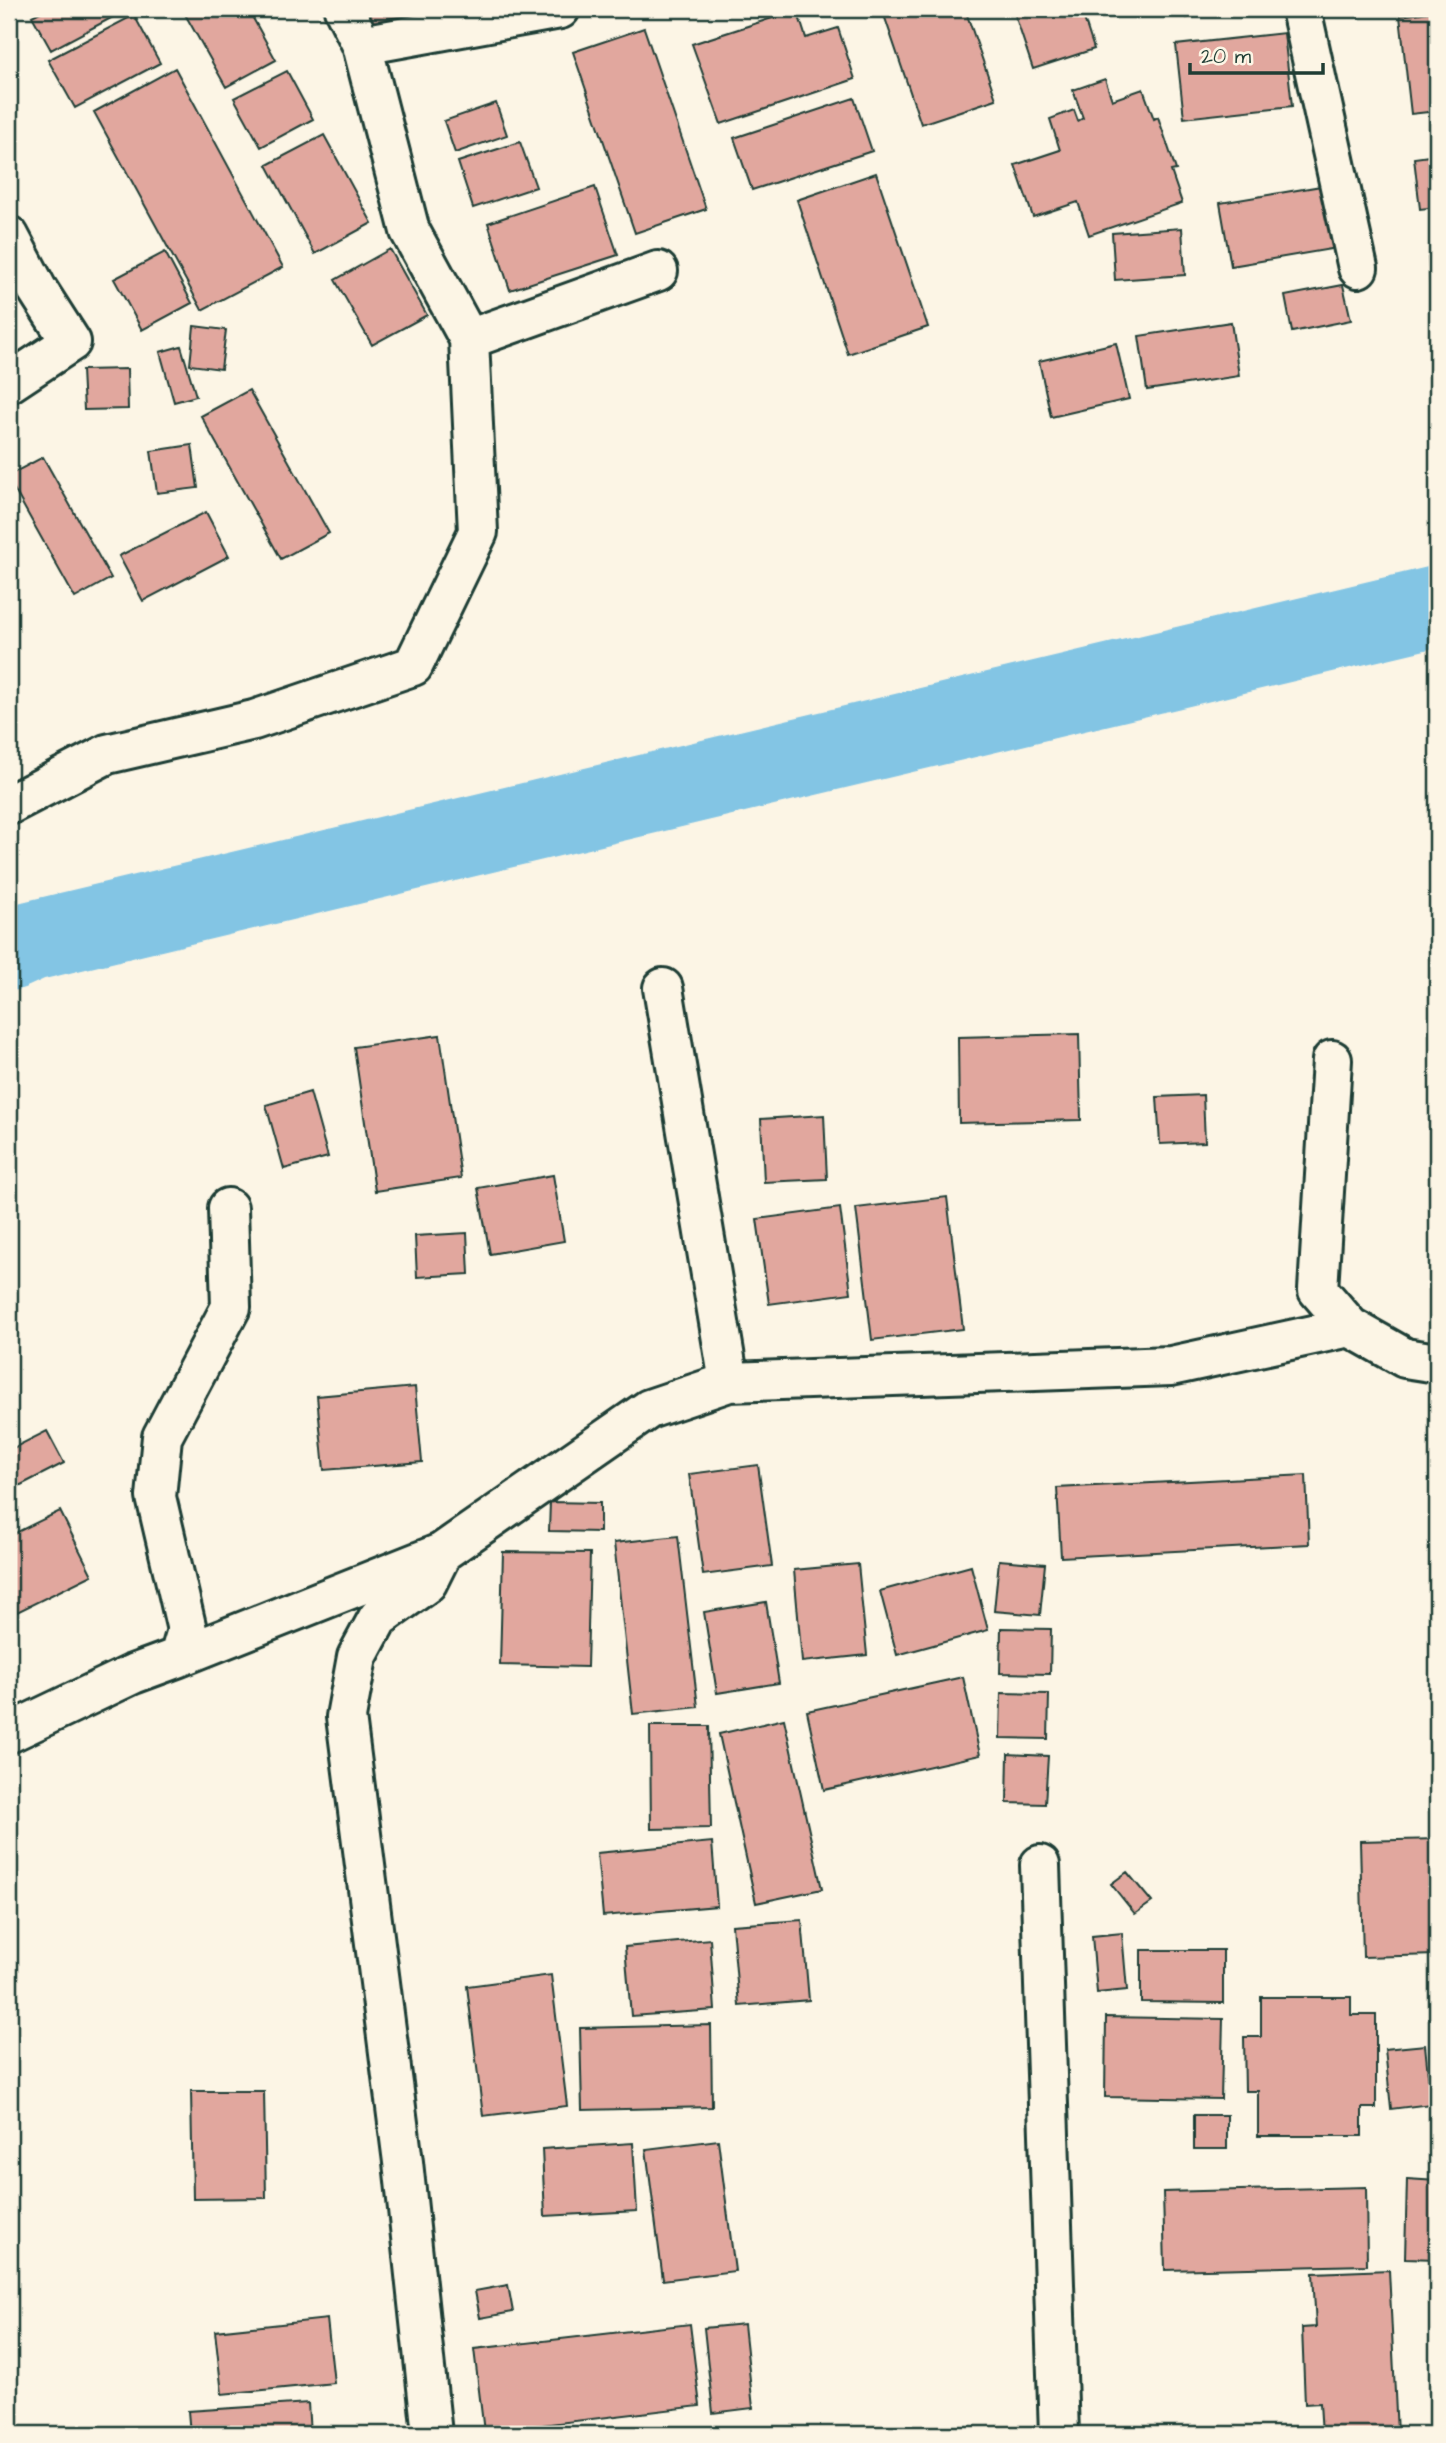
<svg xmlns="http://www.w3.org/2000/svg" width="1446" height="2443" font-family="'Architects Daughter',sans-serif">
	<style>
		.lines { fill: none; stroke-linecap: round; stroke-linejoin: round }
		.river { stroke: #83c5e4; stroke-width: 80 }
		.building { fill: #e1a79e; stroke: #1f3d34; stroke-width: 2 }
		.minor-casing { stroke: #1f3d34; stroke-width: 44 }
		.minor { stroke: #fcf5e5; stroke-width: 38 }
	</style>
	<rect width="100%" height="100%" fill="#fcf5e5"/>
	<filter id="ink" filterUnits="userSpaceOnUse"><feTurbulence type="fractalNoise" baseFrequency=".0143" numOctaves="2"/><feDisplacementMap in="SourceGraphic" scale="14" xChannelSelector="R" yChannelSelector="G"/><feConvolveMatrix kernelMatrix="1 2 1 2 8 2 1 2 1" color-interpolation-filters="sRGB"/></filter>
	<g filter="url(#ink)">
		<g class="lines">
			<path class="river" d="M 9,951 L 31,941 L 1437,606"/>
		</g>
		<path class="building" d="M 46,9 L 128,9 L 51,50 L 32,16 Z
			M 182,9 L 248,9 L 276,60 L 226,87 Z
			M 362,9 L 411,9 L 414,27 L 367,35 Z
			M 882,9 L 965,9 L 996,99 L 921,124 Z
			M 1013,9 L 1081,9 L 1094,49 L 1033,69 Z
			M 1184,9 L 1214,9 L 1187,18 Z
			M 797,10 L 806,38 L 838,28 L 855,79 L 721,124 L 692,44 Z
			M 1437,11 L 1437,111 L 1411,114 L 1400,16 Z
			M 134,15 L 160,63 L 75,108 L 48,60 Z
			M 644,28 L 706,209 L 635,233 L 573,52 Z
			M 1284,33 L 1292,106 L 1184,118 L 1176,45 Z
			M 175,68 L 283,267 L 202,310 L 94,112 Z
			M 287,71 L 313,119 L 261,147 L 234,98 Z
			M 1105,79 L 1112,100 L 1143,89 L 1154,119 L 1158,117 L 1176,170 L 1171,171 L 1182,203 L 1089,235 L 1078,202 L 1033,217 L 1015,165 L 1060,150 L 1050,119 L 1074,110 L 1078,121 L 1083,118 L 1073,90 Z
			M 854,98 L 872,151 L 752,190 L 734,138 Z
			M 496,103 L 507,135 L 455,153 L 444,121 Z
			M 324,135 L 372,223 L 315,254 L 267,165 Z
			M 520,142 L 536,187 L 473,208 L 458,162 Z
			M 1437,155 L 1437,207 L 1420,209 L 1414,158 Z
			M 876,173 L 928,327 L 848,354 L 797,200 Z
			M 1327,185 L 1337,248 L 1231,266 L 1220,203 Z
			M 595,187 L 618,255 L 510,290 L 488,223 Z
			M 1182,228 L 1185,275 L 1115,280 L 1112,233 Z
			M 390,249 L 427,315 L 372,345 L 335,280 Z
			M 165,252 L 192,303 L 142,330 L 114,279 Z
			M 1428,258 L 1437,258 L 1437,314 L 1432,314 Z
			M 1343,285 L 1351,320 L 1292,332 L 1285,296 Z
			M 1231,322 L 1239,376 L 1147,390 L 1139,336 Z
			M 194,326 L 226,330 L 221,369 L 190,365 Z
			M 1116,343 L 1129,399 L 1051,417 L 1039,361 Z
			M 181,346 L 196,396 L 174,402 L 160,352 Z
			M 127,369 L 128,409 L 84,410 L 82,370 Z
			M 249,390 L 329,533 L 281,559 L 201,416 Z
			M 192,445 L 198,488 L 157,493 L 151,451 Z
			M 43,457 L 111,578 L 75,598 L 9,480 L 9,475 Z
			M 206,512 L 229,556 L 143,601 L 119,556 Z
			M 1079,1034 L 1081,1120 L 959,1123 L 958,1037 Z
			M 440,1035 L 461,1178 L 375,1191 L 354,1047 Z
			M 310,1092 L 328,1157 L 284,1169 L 266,1105 Z
			M 1203,1095 L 1205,1142 L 1160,1144 L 1157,1097 Z
			M 824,1115 L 827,1179 L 764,1182 L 761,1119 Z
			M 553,1175 L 564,1241 L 490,1254 L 478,1188 Z
			M 947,1197 L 963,1329 L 872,1340 L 856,1208 Z
			M 840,1208 L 851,1293 L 769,1304 L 757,1219 Z
			M 467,1233 L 469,1274 L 417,1277 L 415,1236 Z
			M 415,1387 L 422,1462 L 324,1470 L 317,1396 Z
			M 47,1431 L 64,1463 L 9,1491 L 9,1450 Z
			M 758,1465 L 772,1566 L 703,1575 L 689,1474 Z
			M 1306,1475 L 1309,1544 L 1061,1557 L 1057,1488 Z
			M 550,1502 L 600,1503 L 600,1532 L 549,1531 Z
			M 60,1511 L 92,1575 L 9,1616 L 9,1536 Z
			M 678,1536 L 698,1707 L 633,1714 L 614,1543 Z
			M 503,1552 L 590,1553 L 587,1667 L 500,1665 Z
			M 999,1560 L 1045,1564 L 1040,1615 L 994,1611 Z
			M 858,1564 L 867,1655 L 802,1662 L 794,1570 Z
			M 971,1566 L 988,1630 L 897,1655 L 880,1591 Z
			M 766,1602 L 779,1683 L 717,1693 L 704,1612 Z
			M 1001,1628 L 1051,1629 L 1050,1674 L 1000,1673 Z
			M 963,1677 L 980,1755 L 824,1790 L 807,1711 Z
			M 1001,1693 L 1049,1694 L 1048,1739 L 1000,1738 Z
			M 784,1719 L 822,1889 L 756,1903 L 719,1734 Z
			M 650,1726 L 709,1726 L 711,1828 L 651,1829 Z
			M 1008,1754 L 1048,1756 L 1045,1804 L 1007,1803 Z
			M 1437,1839 L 1437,1955 L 1363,1957 L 1360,1841 Z
			M 712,1842 L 717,1906 L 603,1916 L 597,1853 Z
			M 1127,1872 L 1152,1902 L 1135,1914 L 1111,1884 Z
			M 802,1920 L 809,2000 L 739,2006 L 732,1925 Z
			M 1122,1933 L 1127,1990 L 1097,1993 L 1092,1936 Z
			M 710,1939 L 715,2010 L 631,2016 L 625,1947 Z
			M 1141,1950 L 1223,1950 L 1223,2003 L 1141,2002 Z
			M 551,1975 L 567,2106 L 483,2116 L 467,1986 Z
			M 1261,1997 L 1351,1997 L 1351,2015 L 1376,2015 L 1376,2108 L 1362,2108 L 1362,2136 L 1258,2136 L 1258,2091 L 1245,2091 L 1244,2037 L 1261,2037 Z
			M 1106,2017 L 1223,2019 L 1221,2099 L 1105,2097 Z
			M 711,2025 L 712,2107 L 582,2110 L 580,2028 Z
			M 1425,2045 L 1431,2104 L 1391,2109 L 1385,2049 Z
			M 191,2091 L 264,2091 L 266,2198 L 193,2199 Z
			M 1194,2115 L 1227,2115 L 1227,2149 L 1194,2149 Z
			M 718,2140 L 735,2271 L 663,2280 L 646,2149 Z
			M 633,2143 L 637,2211 L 545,2216 L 542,2149 Z
			M 1407,2179 L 1437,2181 L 1437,2259 L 1405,2258 Z
			M 1366,2187 L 1367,2265 L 1165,2270 L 1163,2192 Z
			M 1431,2267 L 1437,2267 L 1437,2318 L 1431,2318 Z
			M 1389,2270 L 1397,2434 L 1322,2434 L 1320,2403 L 1305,2404 L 1302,2328 L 1316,2327 L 1313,2273 Z
			M 508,2285 L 513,2312 L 480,2318 L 475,2291 Z
			M 327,2319 L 334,2383 L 222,2394 L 215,2331 Z
			M 690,2324 L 700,2406 L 484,2432 L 474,2349 Z
			M 744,2324 L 753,2408 L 713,2413 L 704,2328 Z
			M 308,2403 L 310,2434 L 190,2434 L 188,2411 Z"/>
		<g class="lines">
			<defs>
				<path id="minor" d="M 344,9 L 362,45 L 410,231 L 469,339 L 658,271
					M 1301,9 L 1358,268
					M 362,45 L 560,9
					M 9,236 L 37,289 L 71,342 L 9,383
					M 9,805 L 107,754 L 254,720 L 413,666 L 478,532 L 469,339
					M 663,988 L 729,1382
					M 1332,1060 L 1318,1290 L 1350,1327
					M 179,1657 L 441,1553 L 649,1409 L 729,1382 L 1171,1366 L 1350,1327 L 1405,1358 L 1437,1363
					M 9,1733 L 133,1674 L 179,1657 L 187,1630 L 156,1497 L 162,1437 L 231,1307 L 228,1208
					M 1040,1865 L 1059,2434
					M 432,2434 L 403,2162 L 346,1717 L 357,1657 L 378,1618 L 427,1583 L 441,1555"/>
			</defs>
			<use href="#minor" class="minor-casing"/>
			<use href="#minor" class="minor"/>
		</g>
	</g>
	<rect width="1446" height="2443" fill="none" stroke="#fcf5e5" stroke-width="35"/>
	<rect x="18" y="18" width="1411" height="2408" fill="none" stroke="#1f3d34" stroke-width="2.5" filter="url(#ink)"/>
	<path d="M1190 63v10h133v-10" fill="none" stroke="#1f3d34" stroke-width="3.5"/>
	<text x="1201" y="63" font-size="21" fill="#1f3d34" stroke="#fcf5e5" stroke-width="5" paint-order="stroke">20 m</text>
</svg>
